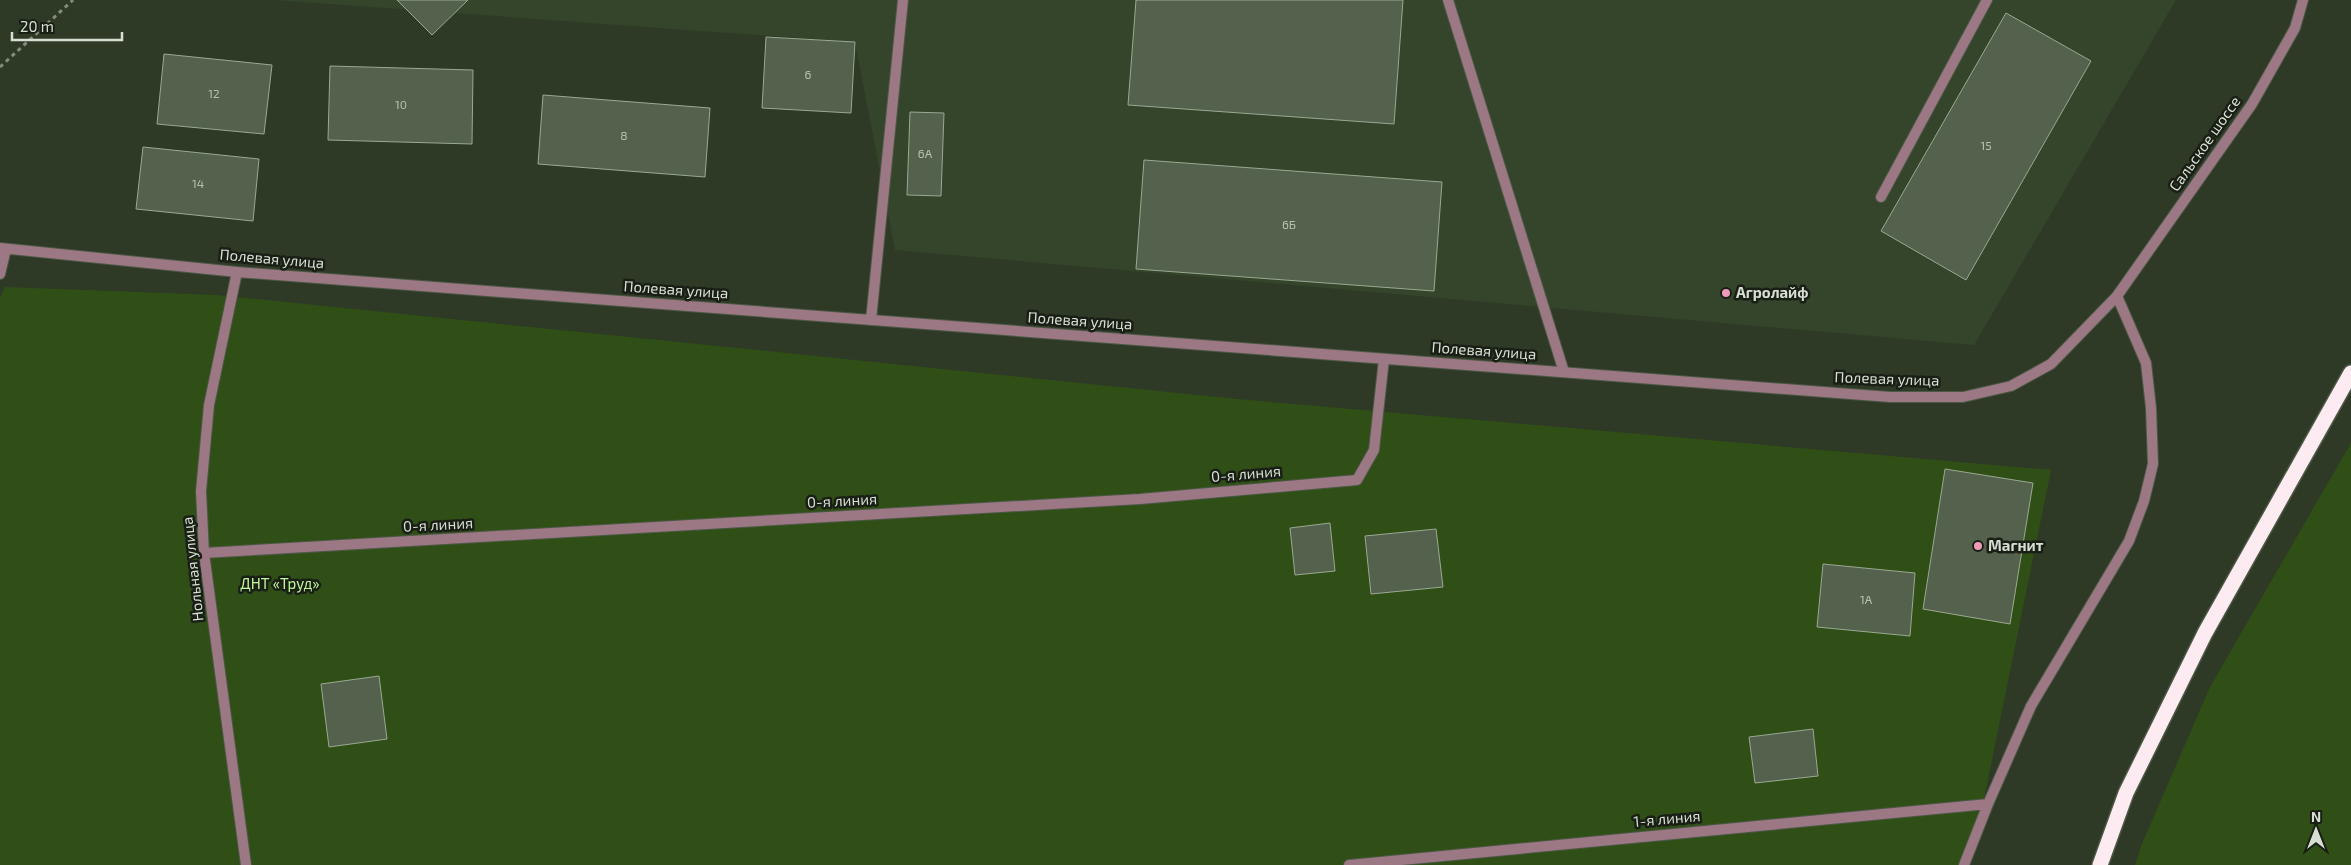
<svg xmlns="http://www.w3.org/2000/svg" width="2351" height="865" font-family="'Exo 2',sans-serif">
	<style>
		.built { fill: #35452b }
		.green { fill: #304f17 }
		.building { fill: #54614c; stroke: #9aa992 }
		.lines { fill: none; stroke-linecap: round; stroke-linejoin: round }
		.lane-casing { stroke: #4c5845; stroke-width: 12 }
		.street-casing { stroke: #4c5845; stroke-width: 12 }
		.highway-casing { stroke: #4c5845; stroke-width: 18 }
		.path { stroke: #838d7d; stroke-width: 3; stroke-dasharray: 4 4; stroke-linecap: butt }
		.lane { stroke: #9b7884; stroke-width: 10 }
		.street { stroke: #9b7884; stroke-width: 10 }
		.highway { stroke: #fcebf0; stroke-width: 15 }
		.poi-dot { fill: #ef9ab8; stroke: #1a1f16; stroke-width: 2 }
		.labels { text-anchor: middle; stroke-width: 5; stroke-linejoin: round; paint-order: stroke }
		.number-label { font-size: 12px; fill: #b6c0b1 }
		.street-label { font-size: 15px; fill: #d7dfd3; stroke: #1a1f16 }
		.poi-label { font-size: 15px; font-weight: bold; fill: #d7dfd3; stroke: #1a1f16; text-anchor: start }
		.park-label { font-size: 15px; fill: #bff79a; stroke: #1a1f16 }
	</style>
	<rect width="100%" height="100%" fill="#2e3a26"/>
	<path class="built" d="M 274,0 L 2176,0 L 1974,345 L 895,250 L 855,42 Z"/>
	<path class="green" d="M 5,287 L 216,295 L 1237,399 L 2051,470 L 1985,794 L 1965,865 L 0,865 L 0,298 Z
		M 2351,443 L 2351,865 L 2135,865 L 2142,844 L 2210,687 Z"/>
	<path class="building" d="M 397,0 L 468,0 L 432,35 Z
		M 1136,0 L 1403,0 L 1394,124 L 1128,105 Z
		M 2006,13 L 2091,61 L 1966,280 L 1881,231 Z
		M 766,37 L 855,42 L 851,113 L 762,108 Z
		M 164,54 L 272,65 L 264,134 L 157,124 Z
		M 330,66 L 473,70 L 472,144 L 328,140 Z
		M 543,95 L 710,108 L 705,177 L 538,164 Z
		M 910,112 L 944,113 L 941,196 L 907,195 Z
		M 143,147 L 259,159 L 253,221 L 136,209 Z
		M 1144,160 L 1442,182 L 1434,291 L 1136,269 Z
		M 1945,469 L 2033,483 L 2010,624 L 1923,609 Z
		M 1330,523 L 1335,571 L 1295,575 L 1290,528 Z
		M 1436,529 L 1443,587 L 1371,594 L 1365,536 Z
		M 1823,564 L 1915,573 L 1910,636 L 1817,627 Z
		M 379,676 L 387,739 L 329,747 L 321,684 Z
		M 1813,729 L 1818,776 L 1755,783 L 1749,737 Z"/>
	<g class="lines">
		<defs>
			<path id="lane" d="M 1448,0 L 1564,372
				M 1881,197 L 1987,0
				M 871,320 L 903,0"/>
			<path id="street" d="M 0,248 L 237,272 L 1890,397 L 1963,397 L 2011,386 L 2051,364 L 2117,296 L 2252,104 L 2295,28 L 2303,0
				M 237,272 L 209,405 L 201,491 L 204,553 L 246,865
				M 0,274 L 6,249
				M 204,553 L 1140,499 L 1357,480 L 1374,450 L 1384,359
				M 1349,865 L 1988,804
				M 1964,865 L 1988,804 L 2031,706 L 2129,541 L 2144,501 L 2153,464 L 2151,408 L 2146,363 L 2117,296"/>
			<path id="highway" d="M 2100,865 L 2126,793 L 2205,633 L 2351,373"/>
		</defs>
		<use href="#lane" class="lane-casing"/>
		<use href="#street" class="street-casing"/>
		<use href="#highway" class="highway-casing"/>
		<path class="path" d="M 0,67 L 73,0"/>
		<use href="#lane" class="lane"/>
		<use href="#street" class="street"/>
		<use href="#highway" class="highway"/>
	</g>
	<g class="poi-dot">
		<circle cx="1726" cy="293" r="5"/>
		<circle cx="1978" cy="546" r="5"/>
	</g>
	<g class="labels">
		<g class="number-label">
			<text x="808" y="79">6</text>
			<text x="214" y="98">12</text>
			<text x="401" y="109">10</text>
			<text x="624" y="140">8</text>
			<text x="1986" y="150">15</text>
			<text x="925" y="158">6А</text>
			<text x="198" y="188">14</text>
			<text x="1289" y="229">6Б</text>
			<text x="1866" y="604">1А</text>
		</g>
		<g class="street-label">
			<text transform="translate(2205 144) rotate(-55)" y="5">Сальское шоссе</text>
			<text transform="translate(272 259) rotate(5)" y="5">Полевая улица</text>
			<text transform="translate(676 290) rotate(4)" y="5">Полевая улица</text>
			<text transform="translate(1080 321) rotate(4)" y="5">Полевая улица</text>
			<text transform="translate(1484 351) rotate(4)" y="5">Полевая улица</text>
			<text transform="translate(1887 379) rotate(2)" y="5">Полевая улица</text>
			<text transform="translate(1246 474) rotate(-5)" y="5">0-я линия</text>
			<text transform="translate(842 501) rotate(-3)" y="5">0-я линия</text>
			<text transform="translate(438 525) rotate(-3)" y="5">0-я линия</text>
			<text transform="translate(193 569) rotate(-96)" y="5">Нольная улица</text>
			<text transform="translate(1667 819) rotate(-5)" y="5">1-я линия</text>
		</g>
		<g class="poi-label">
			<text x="1736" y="298">Агролайф</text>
			<text x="1988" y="551">Магнит</text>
		</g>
		<g class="park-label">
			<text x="280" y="589">ДНТ «Труд»</text>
		</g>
	</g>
	<g transform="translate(2316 830)" stroke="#1a1f16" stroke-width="4" paint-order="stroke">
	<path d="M0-4L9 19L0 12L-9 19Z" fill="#d7dfd3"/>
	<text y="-8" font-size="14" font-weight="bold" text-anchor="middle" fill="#d7dfd3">N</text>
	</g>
	<path d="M12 32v8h110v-8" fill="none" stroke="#d7dfd3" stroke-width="2.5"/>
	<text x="20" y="32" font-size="15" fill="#d7dfd3" stroke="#1a1f16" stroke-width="4" paint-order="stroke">20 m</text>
</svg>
